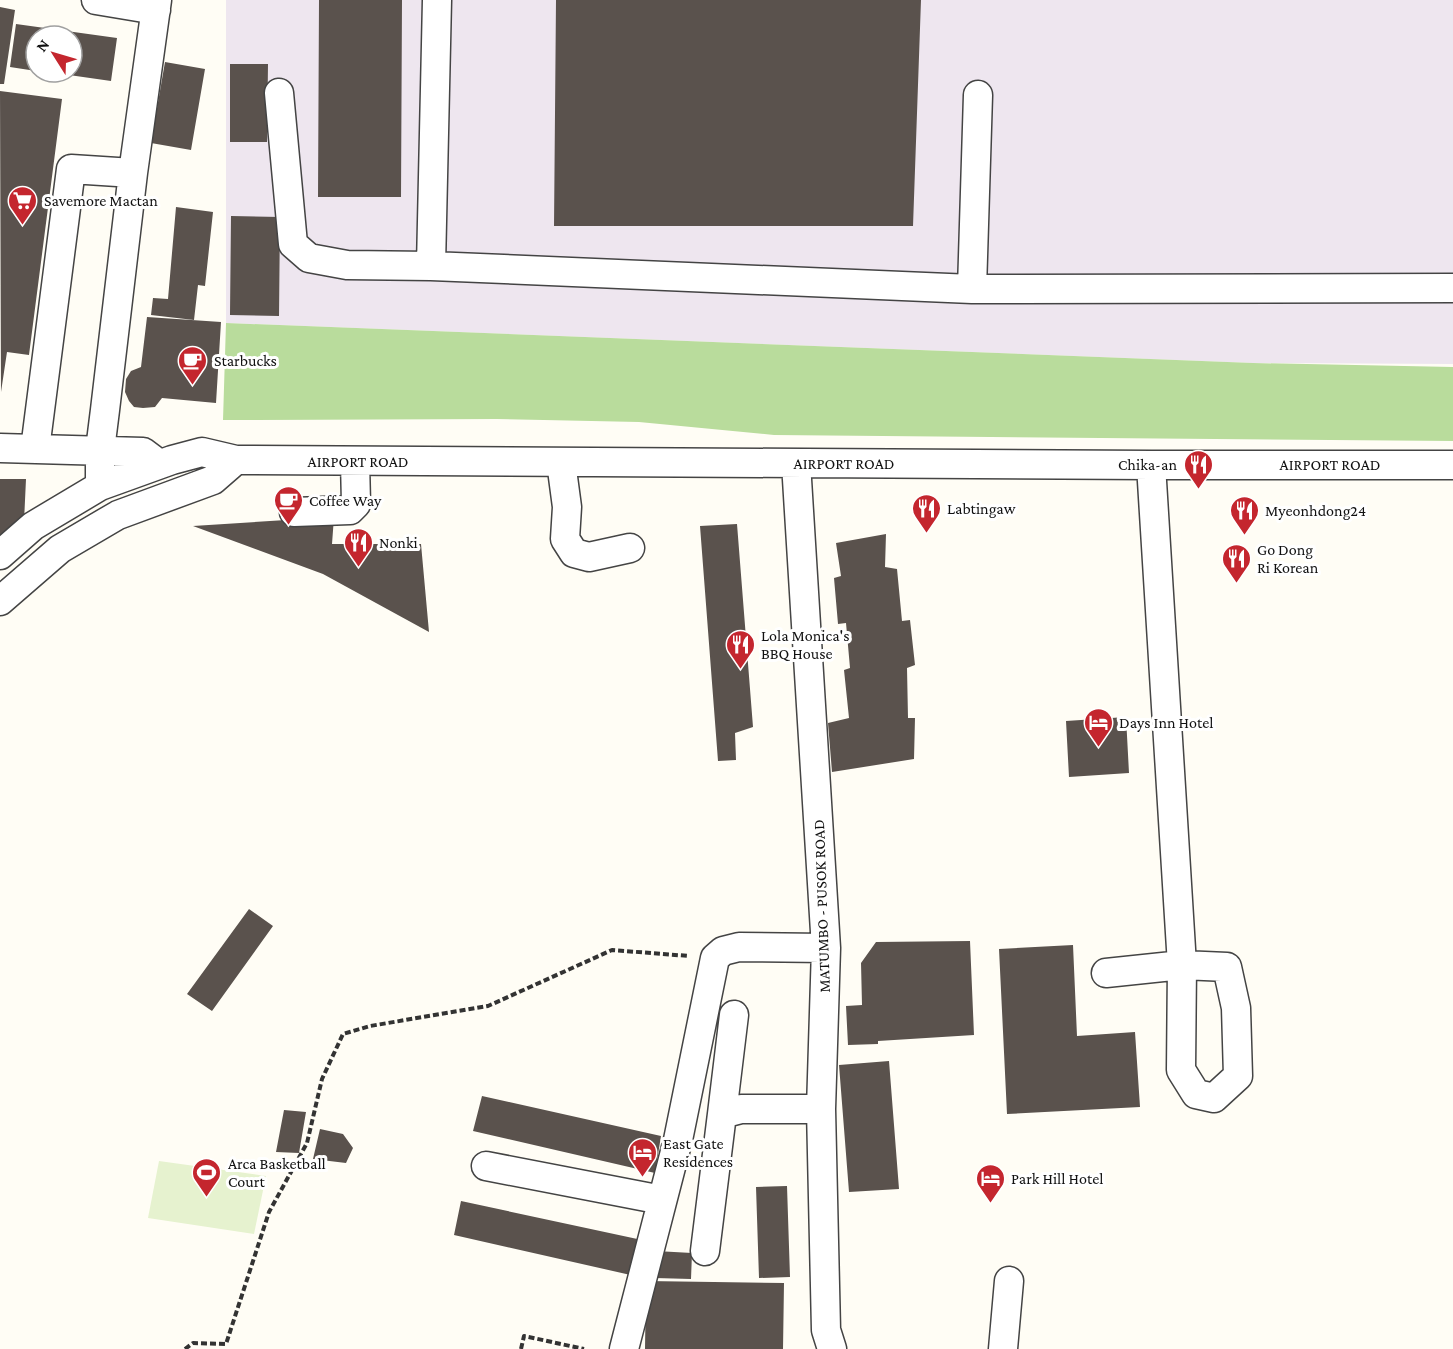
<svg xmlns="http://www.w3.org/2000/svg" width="1453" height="1349" font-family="'Crimson Pro',serif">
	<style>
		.industrial { fill: #eee6ef }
		.forest { fill: #b9dc9c }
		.pitch { fill: #e6f2cf }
		.building { fill: #5a524d }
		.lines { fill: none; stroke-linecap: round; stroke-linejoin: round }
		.minor-casing { stroke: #444; stroke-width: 31 }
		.path { stroke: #333; stroke-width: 4; stroke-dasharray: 6 3; stroke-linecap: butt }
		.minor { stroke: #fff; stroke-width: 28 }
		.labels { text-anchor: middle; stroke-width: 6; stroke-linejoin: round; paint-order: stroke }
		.poi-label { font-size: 16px; fill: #111; stroke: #fff; text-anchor: start }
		.street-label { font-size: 16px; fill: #111; stroke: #fff }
	</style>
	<rect width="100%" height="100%" fill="#fffdf5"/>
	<path class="industrial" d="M 226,0 L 1453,0 L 1453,364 L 1253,363 L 226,323 Z"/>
	<path class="forest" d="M 226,323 L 1253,363 L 1453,367 L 1453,441 L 774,435 L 639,422 L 497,419 L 223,420 Z"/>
	<path class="pitch" d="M 159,1161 L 266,1176 L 254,1234 L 148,1218 Z"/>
	<path class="building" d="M 319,0 L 402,0 L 401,197 L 318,197 Z
		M 556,0 L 921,0 L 913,226 L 554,226 Z
		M 0,7 L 15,10 L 4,84 L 0,84 Z
		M 16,24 L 117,38 L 111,81 L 55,73 L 72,72 L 72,36 L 36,36 L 36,71 L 10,67 Z
		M 165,62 L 205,69 L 191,150 L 151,143 Z
		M 230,64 L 268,64 L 267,142 L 230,142 Z
		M 0,91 L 62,99 L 29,355 L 7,352 L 1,392 Z
		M 176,207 L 213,212 L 205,286 L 198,285 L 194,320 L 151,315 L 153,298 L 168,299 Z
		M 231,216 L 280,217 L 279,316 L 230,315 Z
		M 147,317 L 221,322 L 216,403 L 162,398 L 155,407 L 143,408 L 134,407 L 129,401 L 125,392 L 126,379 L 131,371 L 141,367 Z
		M 0,479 L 26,479 L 24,522 L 0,540 Z
		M 334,517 L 332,544 L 421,544 L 429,632 L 323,574 L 193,526 Z
		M 737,524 L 753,727 L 735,733 L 736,760 L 718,761 L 700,526 Z
		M 886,534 L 885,567 L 897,569 L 902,621 L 910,620 L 915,665 L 907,668 L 908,718 L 915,718 L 914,759 L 832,772 L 828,723 L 849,718 L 844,670 L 850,668 L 846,623 L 838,624 L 834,578 L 841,576 L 836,543 Z
		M 1126,717 L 1129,773 L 1069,777 L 1066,721 Z
		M 249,909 L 273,926 L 212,1011 L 187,994 Z
		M 970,941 L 974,1035 L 878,1041 L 878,1044 L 848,1045 L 846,1006 L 862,1005 L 861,963 L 876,942 Z
		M 1073,945 L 1077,1036 L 1135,1032 L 1140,1107 L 1007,1114 L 999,949 Z
		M 889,1061 L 899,1189 L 849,1192 L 839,1065 Z
		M 482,1096 L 661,1136 L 655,1173 L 473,1131 Z
		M 284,1110 L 306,1112 L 299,1153 L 276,1152 Z
		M 320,1129 L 343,1134 L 353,1148 L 346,1163 L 313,1159 Z
		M 787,1186 L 790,1277 L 759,1278 L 756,1187 Z
		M 461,1201 L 642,1240 L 635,1276 L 454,1235 Z
		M 656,1251 L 692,1253 L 691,1279 L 655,1278 Z
		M 646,1281 L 784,1283 L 783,1349 L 645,1349 Z"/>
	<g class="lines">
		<defs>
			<path id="minor" d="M 96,0 L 156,10
				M 279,93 L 293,244 L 309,258 L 347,265 L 431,266 L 972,289 L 1453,288
				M 431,266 L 437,0
				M 972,289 L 978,95
				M 0,448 L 143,452 L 159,464
				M 35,449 L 71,169 L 133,173
				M 561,462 L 567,507 L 565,539 L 574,553 L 589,557 L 630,548
				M 796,463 L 826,948 L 821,1109 L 826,1330 L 832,1349
				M 100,486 L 100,450 L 105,410 L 133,173 L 157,0
				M 294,512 L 350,510 L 356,504 L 355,461
				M 0,555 L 33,526 L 100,486 L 172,460 L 202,452 L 236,460 L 1151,465 L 1453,465
				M 0,601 L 60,549 L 118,515 L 213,480 L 236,460
				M 1106,973 L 1182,965 L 1227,967 L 1236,1008 L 1238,1076 L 1214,1098 L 1196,1094 L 1181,1070 L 1182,965 L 1151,465
				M 722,1114 L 734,1015
				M 486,1166 L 662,1200
				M 705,1251 L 722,1114 L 741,1109 L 821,1109
				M 624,1349 L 678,1140 L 715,958 L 723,951 L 739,947 L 826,948
				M 1003,1349 L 1009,1281"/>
		</defs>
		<use href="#minor" class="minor-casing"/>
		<path class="path" d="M 185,1349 L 193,1343 L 226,1344 L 269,1212 L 307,1143 L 322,1079 L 343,1034 L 370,1026 L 488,1006 L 612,950 L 689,956
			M 521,1349 L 524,1336 L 584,1349"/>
		<use href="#minor" class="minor"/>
	</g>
	<defs>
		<symbol id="supermarket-pin" viewBox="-11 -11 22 30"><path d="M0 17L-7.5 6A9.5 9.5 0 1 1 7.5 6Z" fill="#c4262e" stroke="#fff"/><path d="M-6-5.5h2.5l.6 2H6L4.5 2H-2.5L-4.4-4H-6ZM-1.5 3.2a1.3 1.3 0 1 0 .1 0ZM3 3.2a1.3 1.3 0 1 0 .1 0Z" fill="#fff"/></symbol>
		<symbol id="cafe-pin" viewBox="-11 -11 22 30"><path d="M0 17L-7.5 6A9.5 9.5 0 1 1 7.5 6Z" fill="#c4262e" stroke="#fff"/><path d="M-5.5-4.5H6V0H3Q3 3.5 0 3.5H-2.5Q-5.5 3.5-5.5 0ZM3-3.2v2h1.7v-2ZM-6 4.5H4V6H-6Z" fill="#fff"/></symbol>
		<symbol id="restaurant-pin" viewBox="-11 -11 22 30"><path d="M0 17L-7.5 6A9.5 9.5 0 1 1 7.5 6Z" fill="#c4262e" stroke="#fff"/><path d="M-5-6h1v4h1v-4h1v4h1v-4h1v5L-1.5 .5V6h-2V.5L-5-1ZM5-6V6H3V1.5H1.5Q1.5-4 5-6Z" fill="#fff"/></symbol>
		<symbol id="hotel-pin" viewBox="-11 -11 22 30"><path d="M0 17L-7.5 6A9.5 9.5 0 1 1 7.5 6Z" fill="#c4262e" stroke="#fff"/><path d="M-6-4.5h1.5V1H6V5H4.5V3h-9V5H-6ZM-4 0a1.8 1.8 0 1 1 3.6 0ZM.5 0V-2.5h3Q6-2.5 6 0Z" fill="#fff"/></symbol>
		<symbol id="stadium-pin" viewBox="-11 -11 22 30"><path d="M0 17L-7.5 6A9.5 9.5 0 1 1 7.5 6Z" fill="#c4262e" stroke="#fff"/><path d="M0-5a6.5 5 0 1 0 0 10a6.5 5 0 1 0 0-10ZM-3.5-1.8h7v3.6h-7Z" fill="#fff"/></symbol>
	</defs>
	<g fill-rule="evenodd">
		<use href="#supermarket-pin" x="6" y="184" width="33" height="45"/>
		<use href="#cafe-pin" x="176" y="344" width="33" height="45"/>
		<use href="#restaurant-pin" x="1182" y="448" width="33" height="45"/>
		<use href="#cafe-pin" x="272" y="484" width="33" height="45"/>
		<use href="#restaurant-pin" x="910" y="492" width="33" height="45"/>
		<use href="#restaurant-pin" x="1228" y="494" width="33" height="45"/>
		<use href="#restaurant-pin" x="342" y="526" width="33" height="45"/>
		<use href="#restaurant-pin" x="1220" y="542" width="33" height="45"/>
		<use href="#restaurant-pin" x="724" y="628" width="33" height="45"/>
		<use href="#hotel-pin" x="1082" y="706" width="33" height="45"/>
		<use href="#hotel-pin" x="626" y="1136" width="33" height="45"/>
		<use href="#stadium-pin" x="190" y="1156" width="33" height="45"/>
		<use href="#hotel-pin" x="974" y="1162" width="33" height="45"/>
	</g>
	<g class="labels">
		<g class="poi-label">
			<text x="44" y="206">Savemore Mactan</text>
			<text x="214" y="366">Starbucks</text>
			<text x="1177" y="470" text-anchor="end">Chika-an</text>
			<text x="309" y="506">Coffee Way</text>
			<text x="947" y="514">Labtingaw</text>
			<text x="1265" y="516">Myeonhdong24</text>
			<text x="379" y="548">Nonki</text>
			<text x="1257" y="555">Go Dong<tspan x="1257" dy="18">Ri Korean</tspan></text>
			<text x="761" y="641">Lola Monica's<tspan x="761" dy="18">BBQ House</tspan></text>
			<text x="1119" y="728">Days Inn Hotel</text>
			<text x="663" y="1149">East Gate<tspan x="663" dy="18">Residences</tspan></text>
			<text x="228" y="1169">Arca Basketball<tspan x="228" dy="18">Court</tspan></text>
			<text x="1011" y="1184">Park Hill Hotel</text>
		</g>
		<g class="street-label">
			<text x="358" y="467">AIRPORT ROAD</text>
			<text x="844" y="469">AIRPORT ROAD</text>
			<text x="1330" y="470">AIRPORT ROAD</text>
			<text transform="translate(821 906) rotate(-92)" y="6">MATUMBO - PUSOK ROAD</text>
		</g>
	</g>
	<g transform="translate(54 54) rotate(307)"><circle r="28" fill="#ffffff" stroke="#a0a0a0" stroke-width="1.5"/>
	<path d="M0-4.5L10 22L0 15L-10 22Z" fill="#c4262e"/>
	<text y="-9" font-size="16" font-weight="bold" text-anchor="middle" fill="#111111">N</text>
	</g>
</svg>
